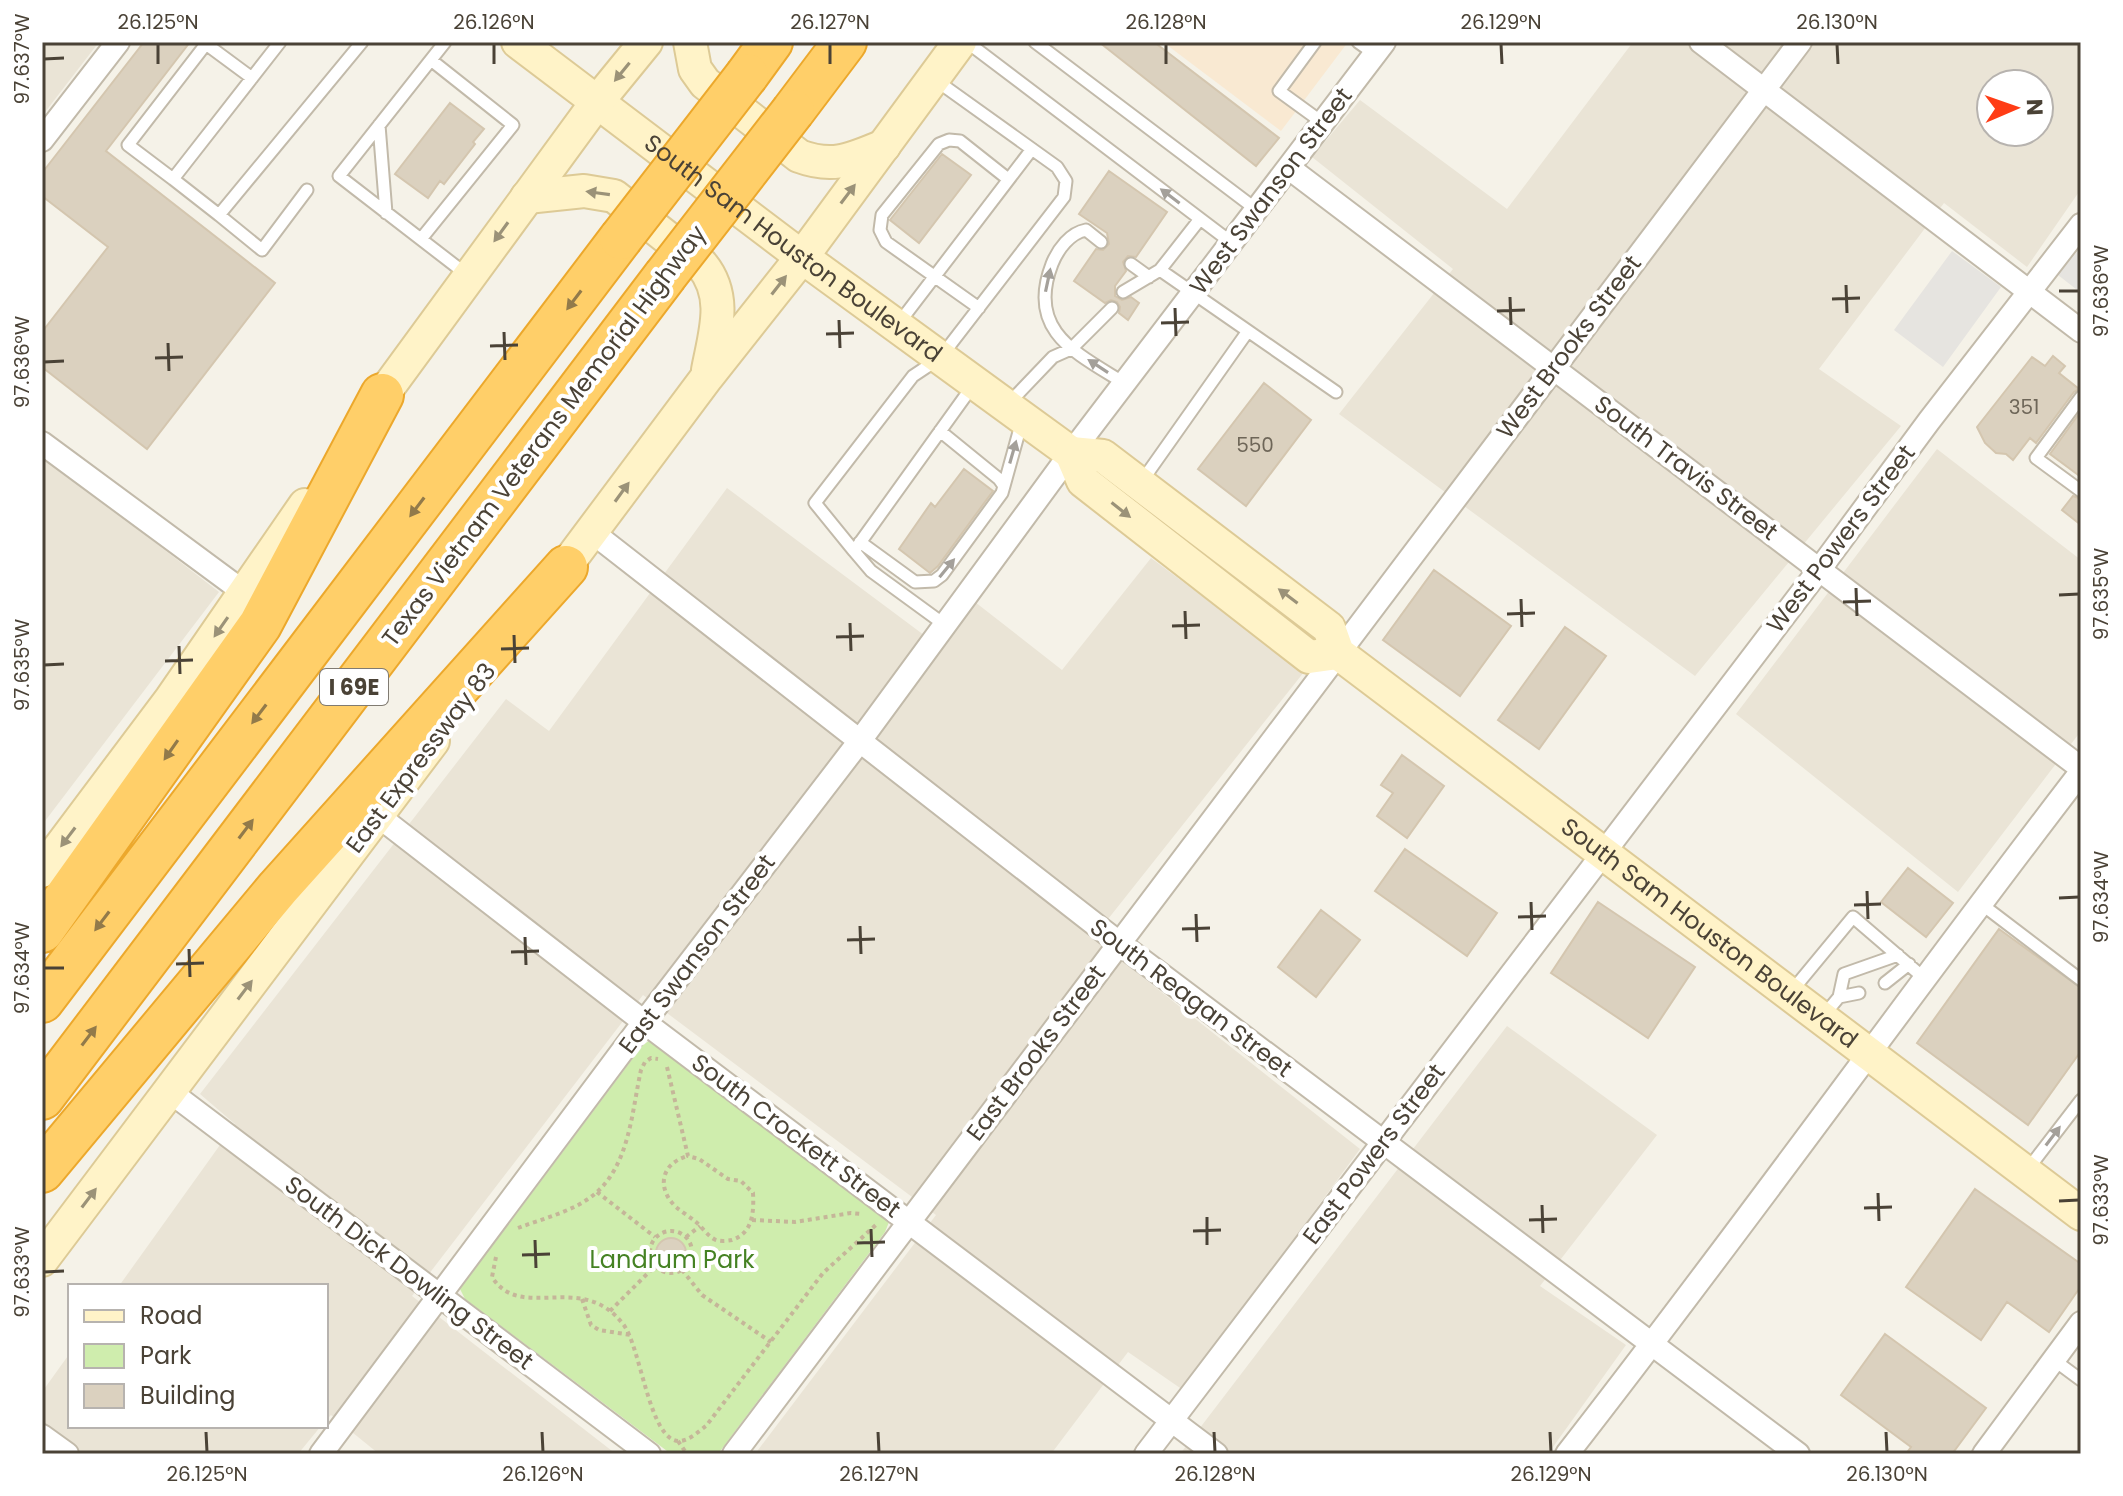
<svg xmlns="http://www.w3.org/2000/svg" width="2123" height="1496" font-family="Poppins,sans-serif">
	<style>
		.residential { fill: #eae4d6; fill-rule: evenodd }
		.commercial { fill: #f9e9d2 }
		.green { fill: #cfedad }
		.parking { fill: #e6e4e0 }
		.building { fill: #dbd1bf; stroke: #d4c6af; stroke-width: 2 }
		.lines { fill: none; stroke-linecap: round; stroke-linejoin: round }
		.lane-casing { stroke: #c2baaa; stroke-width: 15 }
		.street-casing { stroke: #c2baaa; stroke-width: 26 }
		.secondary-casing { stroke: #ddca96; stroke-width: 36 }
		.highway-casing { stroke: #eca82c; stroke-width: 46 }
		.path { stroke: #c5b699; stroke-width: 4; stroke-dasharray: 4 4; stroke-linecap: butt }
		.lane { stroke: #fff; stroke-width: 11 }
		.street { stroke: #fff; stroke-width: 22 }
		.secondary { stroke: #fff3c8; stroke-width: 32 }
		.highway { stroke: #ffcf69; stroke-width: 42 }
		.highway-bridge-casing { stroke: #eca82c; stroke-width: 46; stroke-linecap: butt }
		.highway-bridge { stroke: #ffcf69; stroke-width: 42 }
		.oneway { fill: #9b9278 }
		.oneway2 { fill: #a4a09a }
		.oneway3 { fill: #927a4a }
		.ticks { fill: none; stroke: #4a4236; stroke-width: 3 }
		.labels { text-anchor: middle; stroke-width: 8; stroke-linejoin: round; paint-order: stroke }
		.number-label { font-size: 20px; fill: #6e6658 }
		.shield { fill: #fff; stroke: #807b72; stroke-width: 2 }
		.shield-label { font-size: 22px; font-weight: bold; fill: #4a4236 }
		.street-label { font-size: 24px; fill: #4a4236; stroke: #fff }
		.park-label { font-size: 24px; fill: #458223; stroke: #fff }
		.neatline { fill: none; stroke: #4a4236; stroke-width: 3 }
		.ticks-label { font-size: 20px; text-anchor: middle; fill: #4a4236 }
	</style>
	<rect width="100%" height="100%" fill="#f5f2e8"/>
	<path class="residential" d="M 42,42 L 99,42 L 42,116 Z
		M 1633,42 L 2081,42 L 2081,189 L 2027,267 L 1944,203 L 1819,369 L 1901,426 L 1695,676 L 1339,414 L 1453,269 L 1312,157 L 1360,100 L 1507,209 ZM 1991,84 L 2039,84 L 2039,132 L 1991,132 Z
		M 1937,449 L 2081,560 L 2081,731 L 1958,892 L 1736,714 Z
		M 42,455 L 219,592 L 42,825 Z
		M 727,488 L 940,647 L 975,602 L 1062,670 L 1151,558 L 1304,672 L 1093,938 L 1360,1149 L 1183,1390 L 1128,1352 L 1051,1454 L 755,1454 L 936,1215 L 643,995 L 412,1296 L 616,1454 L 379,1454 L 331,1415 L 326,1420 L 326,1286 L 119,1286 L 235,1124 L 200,1094 L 506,699 L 549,731 Z
		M 1507,1026 L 1657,1135 L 1540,1286 L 1626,1345 L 1548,1454 L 1180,1454 Z
		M 70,1353 L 70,1426 L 321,1426 L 298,1454 L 42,1454 L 42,1392 Z"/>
	<path class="commercial" d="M 1163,42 L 1348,42 L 1281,131 Z"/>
	<path class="green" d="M 650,1040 L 887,1217 L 889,1222 L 885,1232 L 718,1454 L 671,1454 L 465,1299 L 460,1289 L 642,1046 Z"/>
	<path class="parking" d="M 2081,247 L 2081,293 L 2058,275 Z
		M 1952,251 L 2001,287 L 1943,367 L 1894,330 Z"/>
	<path class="building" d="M 144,42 L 190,42 L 106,151 L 275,283 L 147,449 L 42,367 L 42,332 L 108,247 L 42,196 L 42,173 Z
		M 1099,42 L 1154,42 L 1279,138 L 1256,166 Z
		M 450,103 L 484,129 L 473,142 L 475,144 L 444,184 L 440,181 L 428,198 L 395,174 Z
		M 942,154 L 971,175 L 919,243 L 890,220 Z
		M 1109,171 L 1167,212 L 1136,257 L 1128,256 L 1123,262 L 1126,271 L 1115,286 L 1115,296 L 1122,300 L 1131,297 L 1139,303 L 1128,320 L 1119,313 L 1120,307 L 1117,302 L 1111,300 L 1105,303 L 1074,281 L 1096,249 L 1103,250 L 1109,244 L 1107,233 L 1079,214 Z
		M 2053,356 L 2065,366 L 2059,373 L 2079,389 L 2074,392 L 2036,443 L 2030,438 L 2013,460 L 2006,454 L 1996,453 L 1985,443 L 1977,427 L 2032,357 L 2045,366 Z
		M 1264,383 L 1311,420 L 1246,506 L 1198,469 Z
		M 2081,411 L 2081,477 L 2050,454 Z
		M 964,469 L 993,491 L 938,566 L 930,573 L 899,549 L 931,503 L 935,507 Z
		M 2073,496 L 2081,499 L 2081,525 L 2062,510 Z
		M 1434,570 L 1511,626 L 1460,696 L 1383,640 Z
		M 1565,627 L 1606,656 L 1539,749 L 1498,720 Z
		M 1402,755 L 1444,786 L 1407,838 L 1377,816 L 1393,793 L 1381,785 Z
		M 1405,849 L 1497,913 L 1467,956 L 1375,891 Z
		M 1908,868 L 1953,903 L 1926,937 L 1881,902 Z
		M 1598,902 L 1695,967 L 1648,1038 L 1551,973 Z
		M 1321,910 L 1360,940 L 1316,997 L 1278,967 Z
		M 1999,929 L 2081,988 L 2081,1051 L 2028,1125 L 1917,1043 Z
		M 1975,1189 L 2081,1264 L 2081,1286 L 2049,1332 L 2007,1302 L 1981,1340 L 1906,1287 Z
		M656 1253a15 15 0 1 1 30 0a15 15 0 1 1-30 0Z
		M 1885,1334 L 1986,1408 L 1952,1454 L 1906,1454 L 1911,1447 L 1841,1395 Z"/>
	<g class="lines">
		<defs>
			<path id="lane" d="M 280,42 L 173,179 L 219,215 L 362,42
				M 445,42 L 339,176 L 466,274
				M 967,42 L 1232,243
				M 1035,42 L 1257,210
				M 1315,42 L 1279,91 L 1323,123
				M 1358,42 L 1375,54
				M 379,125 L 386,213
				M 173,179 L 128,145 L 206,44 L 252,78
				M 219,215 L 262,250 L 307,190
				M 421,239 L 513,125 L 431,60
				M 1101,242 L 1086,230 C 1070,233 1058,249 1052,264 C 1026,331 1076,353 1124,383
				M 1131,264 L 1149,277
				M 1123,292 L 1160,270 L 1200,219
				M 979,308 L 886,242 L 880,230 L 882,215 L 939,144 L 949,140 L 960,141 L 1008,179
				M 899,323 L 1032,149
				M 1248,331 L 1336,392
				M 2081,397 L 2036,458 L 2081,491
				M 1009,403 L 1053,357 L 1071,349 L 1112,308
				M 1142,481 L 1248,331 L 1160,270
				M 1004,486 L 1022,421
				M 860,542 L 915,582 L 934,581 L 942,575 L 1002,493 L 1004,486 L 999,479 L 940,431
				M 854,551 L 815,503 L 913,376 L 940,358 L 1064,197 L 1066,181 L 1057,167 L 937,81
				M 945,625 L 871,571 L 854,551 L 974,384
				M 1980,903 L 2081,980
				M 1885,983 L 1909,964
				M 1791,992 L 1853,917 L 1924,978
				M 1839,997 L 1844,974 L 1898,955
				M 1824,1015 L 1839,997 L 1859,993
				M 2028,1169 L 2081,1100
				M 2054,1360 L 2081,1380"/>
			<path id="street" d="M 1701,42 L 2081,331
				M 42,140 L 118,42
				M 1289,168 L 2081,768
				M 42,443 L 245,593
				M 592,532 L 1119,943 L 1798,1454
				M 377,815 L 644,1022 L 1216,1454
				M 169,1091 L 649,1454
				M 42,1436 L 67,1454
				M 321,1454 L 644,1022 L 859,742 L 1071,453 L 1384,42
				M 734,1454 L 1800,42
				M 1146,1454 L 1819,570 L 1929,421 L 2081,225
				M 1567,1454 C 1742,1230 1907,998 2081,772
				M 1984,1454 L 2081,1323"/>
			<g id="secondary">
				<path id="s1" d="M 518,42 L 802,257 L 1071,453 L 1083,481 L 1309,657 L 1338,653"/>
				<path d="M 690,42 L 695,69 L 705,83 L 799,156 C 834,169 852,159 884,146"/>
				<path d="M 527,197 L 584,191 L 614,196 L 702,265 C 728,297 715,333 708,370"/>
				<path d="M 368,415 L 597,102 L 646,42"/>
				<path id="s2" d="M 1071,453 L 1103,456 L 1329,628 L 1338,653 L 2081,1214"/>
				<path d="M 553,583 L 707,377 L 802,257 L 960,42"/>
				<path d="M 42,871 L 171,699 L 305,505"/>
				<path d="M 42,1260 L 433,741"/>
			</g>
			<path id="highway" d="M 747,75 L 771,42
				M 793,111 L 845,42
				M 42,931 L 260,625 L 382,395
				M 42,1001 L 621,238
				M 42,1098 L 665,276
				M 42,1171 L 278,888 L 566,567"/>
		</defs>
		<use href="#lane" class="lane-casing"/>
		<use href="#street" class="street-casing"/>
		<use href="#secondary" class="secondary-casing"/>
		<use href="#highway" class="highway-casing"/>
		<path class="path" d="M 667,1067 L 688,1156 L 699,1159 L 728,1179 L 741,1181 L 753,1193 C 754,1212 753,1233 732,1240 C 727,1241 719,1242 714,1239 C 707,1235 702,1227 696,1222 C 690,1217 682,1212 676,1207 C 656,1188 661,1163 688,1156
			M 597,1192 L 655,1237
			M 752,1220 L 795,1222 L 851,1213 L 862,1214
			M 518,1228 C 544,1218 576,1211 597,1192 C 630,1162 632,1110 641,1070 L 645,1062 L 651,1058 L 658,1059
			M650 1252a21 21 0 1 1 42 0a21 21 0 1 1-42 0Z
			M 686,1237 L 700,1226
			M 496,1257 L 492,1277 C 521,1323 581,1270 623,1324 C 641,1346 649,1441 679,1441 C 689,1441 699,1431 706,1426 L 823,1273 L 878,1223
			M 682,1270 L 702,1295 L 771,1342
			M 582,1299 L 591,1325 L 599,1330 L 631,1335
			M 610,1311 L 655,1266
			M 678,1441 L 687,1454"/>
		<use href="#lane" class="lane"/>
		<use href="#street" class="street"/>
		<use href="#secondary" class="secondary"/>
		<use href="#highway" class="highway"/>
		<defs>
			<path id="highway-bridge" d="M 621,238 L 747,75
				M 665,276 L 793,111"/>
		</defs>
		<use href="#highway-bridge" class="highway-bridge-casing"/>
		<use href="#highway-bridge" class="highway-bridge"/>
	</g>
	<defs><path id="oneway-solid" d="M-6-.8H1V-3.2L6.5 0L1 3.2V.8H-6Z" transform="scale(2)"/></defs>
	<g class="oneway">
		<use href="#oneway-solid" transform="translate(622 72) rotate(129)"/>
		<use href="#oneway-solid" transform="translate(598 193) rotate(-172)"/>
		<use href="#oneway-solid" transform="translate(848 194) rotate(-53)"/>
		<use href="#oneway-solid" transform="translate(501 232) rotate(126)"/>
		<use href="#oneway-solid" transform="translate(779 285) rotate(-52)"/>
		<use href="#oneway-solid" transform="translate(622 492) rotate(-54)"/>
		<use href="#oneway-solid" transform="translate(1121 510) rotate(38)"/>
		<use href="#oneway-solid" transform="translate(1288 596) rotate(-143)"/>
		<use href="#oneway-solid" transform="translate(221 627) rotate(125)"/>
		<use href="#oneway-solid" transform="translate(68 837) rotate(127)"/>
		<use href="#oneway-solid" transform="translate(245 990) rotate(-53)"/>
		<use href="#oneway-solid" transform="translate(89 1198) rotate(-53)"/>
	</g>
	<g class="oneway2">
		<use href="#oneway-solid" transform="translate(1170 196) rotate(-143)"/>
		<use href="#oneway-solid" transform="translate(1048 280) rotate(-78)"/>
		<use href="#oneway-solid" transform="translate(1098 366) rotate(-147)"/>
		<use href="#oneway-solid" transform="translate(1013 452) rotate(-74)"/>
		<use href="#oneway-solid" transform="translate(947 568) rotate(-51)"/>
		<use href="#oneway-solid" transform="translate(2053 1136) rotate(-53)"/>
	</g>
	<g class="oneway3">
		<use href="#oneway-solid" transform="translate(574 300) rotate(127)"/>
		<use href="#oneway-solid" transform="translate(417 507) rotate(127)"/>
		<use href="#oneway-solid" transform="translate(259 714) rotate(127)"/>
		<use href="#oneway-solid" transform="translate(171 750) rotate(125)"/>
		<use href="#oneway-solid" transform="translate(246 829) rotate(-53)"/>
		<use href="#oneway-solid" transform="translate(102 921) rotate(127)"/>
		<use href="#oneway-solid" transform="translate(89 1036) rotate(-53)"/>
	</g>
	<path class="ticks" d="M 158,44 L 158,64M 494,44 L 494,64M 830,44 L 830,64M 1166,44 L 1166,64M 1501,44 L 1502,64M 1837,44 L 1838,64M 44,59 L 64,58M 1846,285 L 1847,313M 2059,291 L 2079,291M 1510,297 L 1511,325M 1832,299 L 1860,298M 1175,308 L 1176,336M 1497,311 L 1525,310M 839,320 L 840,348M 1161,323 L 1189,322M 504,332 L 505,360M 826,334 L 854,333M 168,343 L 169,371M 490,346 L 518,345M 155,358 L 183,357M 44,362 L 64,361M 1856,588 L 1857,616M 2059,595 L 2079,594M 1521,599 L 1522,627M 1843,602 L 1871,601M 1185,611 L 1186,639M 1507,614 L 1535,613M 850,623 L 851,651M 1172,626 L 1200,625M 514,635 L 515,663M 836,637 L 864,636M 179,646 L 180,674M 501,649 L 529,648M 165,661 L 193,660M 44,665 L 64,664M 1867,891 L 1868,919M 2059,898 L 2079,897M 1531,902 L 1532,930M 1854,905 L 1881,904M 1196,914 L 1197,942M 1518,917 L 1546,916M 860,926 L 861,954M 1182,929 L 1210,928M 525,937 L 526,965M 847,940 L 875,939M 189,949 L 190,977M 511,952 L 539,951M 176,964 L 204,963M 44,968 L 64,968M 1878,1193 L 1879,1221M 2059,1201 L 2079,1200M 1542,1205 L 1543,1233M 1864,1208 L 1892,1207M 1207,1217 L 1207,1245M 1529,1220 L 1557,1219M 871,1229 L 872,1257M 1193,1231 L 1221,1230M 535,1240 L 536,1268M 857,1243 L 885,1242M 522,1255 L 550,1254M 44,1272 L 64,1271M 206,1432 L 207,1452M 542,1432 L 543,1452M 878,1432 L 879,1452M 1214,1432 L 1215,1452M 1550,1432 L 1551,1452M 1886,1432 L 1887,1452"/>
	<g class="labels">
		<g class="number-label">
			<text x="2024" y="414">351</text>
			<text x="1255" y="452">550</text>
		</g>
		<rect class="shield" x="320" y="669" width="68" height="36" rx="6"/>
		<g class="shield-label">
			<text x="354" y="695">I 69E</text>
		</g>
		<g class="street-label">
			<text transform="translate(1271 191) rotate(-53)" y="8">West Swanson Street</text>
			<text dy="8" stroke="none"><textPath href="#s1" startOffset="344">South Sam Houston Boulevard</textPath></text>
			<text transform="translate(1569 347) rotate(-53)" y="8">West Brooks Street</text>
			<text transform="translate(544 436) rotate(-53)" y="8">Texas Vietnam Veterans Memorial Highway</text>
			<text transform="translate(1686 468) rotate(37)" y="8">South Travis Street</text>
			<text transform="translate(1841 539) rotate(-53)" y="8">West Powers Street</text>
			<text transform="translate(421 758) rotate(-53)" y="8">East Expressway 83</text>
			<text dy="8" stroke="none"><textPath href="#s2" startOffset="808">South Sam Houston Boulevard</textPath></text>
			<text transform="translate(697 954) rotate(-53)" y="8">East Swanson Street</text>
			<text transform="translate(1191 998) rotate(37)" y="8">South Reagan Street</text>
			<text transform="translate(1036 1053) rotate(-53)" y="8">East Brooks Street</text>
			<text transform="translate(796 1136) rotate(37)" y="8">South Crockett Street</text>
			<text transform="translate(1374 1154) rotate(-53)" y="8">East Powers Street</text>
			<text transform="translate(409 1273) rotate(37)" y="8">South Dick Dowling Street</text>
		</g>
		<g class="park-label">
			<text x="672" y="1268">Landrum Park</text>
		</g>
	</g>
	<rect width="2123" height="1496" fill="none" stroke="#ffffff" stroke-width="88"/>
	<rect x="68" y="1284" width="260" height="144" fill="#ffffff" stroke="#b7b3af" stroke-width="2"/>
	<rect x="84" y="1310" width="40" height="12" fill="#fff3c8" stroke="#b7b3af" stroke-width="2"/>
	<text x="140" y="1324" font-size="24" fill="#4a4236">Road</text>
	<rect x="84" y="1344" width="40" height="24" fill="#cfedad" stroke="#b7b3af" stroke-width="2"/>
	<text x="140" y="1364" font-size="24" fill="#4a4236">Park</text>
	<rect x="84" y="1384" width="40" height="24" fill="#dbd1bf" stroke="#b7b3af" stroke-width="2"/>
	<text x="140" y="1404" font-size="24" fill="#4a4236">Building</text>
	<g transform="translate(2015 108) rotate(88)"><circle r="38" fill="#ffffff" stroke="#b7b3af" stroke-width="2"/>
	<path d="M0-6L14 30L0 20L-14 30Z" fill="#ff3c15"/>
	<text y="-12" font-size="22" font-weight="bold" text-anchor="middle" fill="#4a4236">N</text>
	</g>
	<rect x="44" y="44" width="2035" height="1408" class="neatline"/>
	<g class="ticks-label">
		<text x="158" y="29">26.125°N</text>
		<text x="494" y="29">26.126°N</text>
		<text x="830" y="29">26.127°N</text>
		<text x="1166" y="29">26.128°N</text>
		<text x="1501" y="29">26.129°N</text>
		<text x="1837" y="29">26.130°N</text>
		<text transform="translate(22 59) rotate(-90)" y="7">97.637°W</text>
		<text transform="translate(2101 291) rotate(-90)" y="7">97.636°W</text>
		<text transform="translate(22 362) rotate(-90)" y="7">97.636°W</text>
		<text transform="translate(2101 594) rotate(-90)" y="7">97.635°W</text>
		<text transform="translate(22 665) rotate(-90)" y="7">97.635°W</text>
		<text transform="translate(2101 897) rotate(-90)" y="7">97.634°W</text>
		<text transform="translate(22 968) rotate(-90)" y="7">97.634°W</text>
		<text transform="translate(2101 1200) rotate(-90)" y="7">97.633°W</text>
		<text transform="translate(22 1272) rotate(-90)" y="7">97.633°W</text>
		<text x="207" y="1481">26.125°N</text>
		<text x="543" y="1481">26.126°N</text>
		<text x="879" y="1481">26.127°N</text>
		<text x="1215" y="1481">26.128°N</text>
		<text x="1551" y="1481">26.129°N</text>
		<text x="1887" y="1481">26.130°N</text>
	</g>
</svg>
